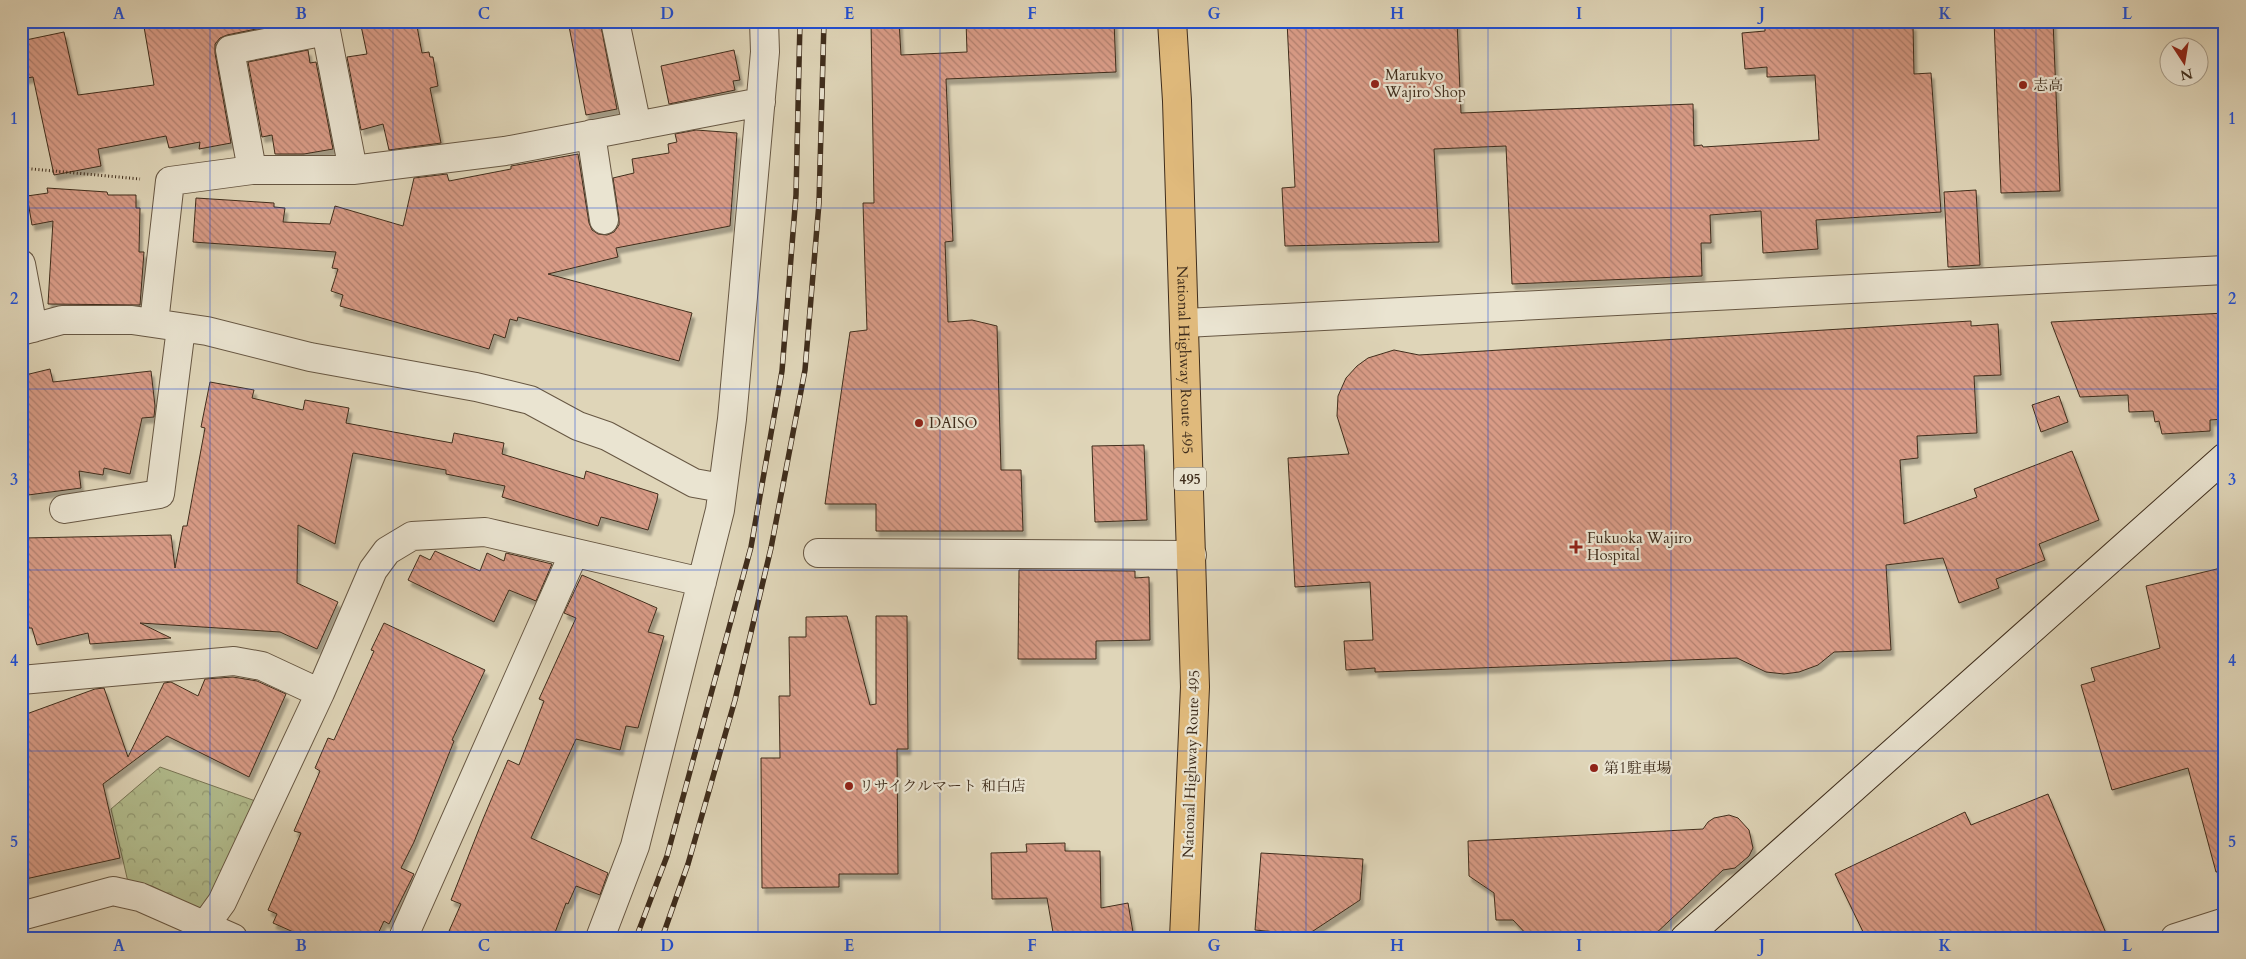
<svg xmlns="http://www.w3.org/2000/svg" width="2246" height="959" font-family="Cardo,'Noto Serif JP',serif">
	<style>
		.forest { fill: url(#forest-crowns); stroke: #787555 }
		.building { fill: url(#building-back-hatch); stroke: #3f2d1c; filter: url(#shadow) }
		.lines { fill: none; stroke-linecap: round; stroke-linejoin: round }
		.street-casing { stroke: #675743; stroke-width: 30 }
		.secondary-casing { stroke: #3f2d1c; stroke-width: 30 }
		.highway-casing { stroke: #3f2d1c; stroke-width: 30 }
		.path { stroke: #3f2d1c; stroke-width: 3; stroke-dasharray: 1 2.5; stroke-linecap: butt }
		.street { stroke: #eae4d1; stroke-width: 28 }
		.secondary { stroke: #eae4d1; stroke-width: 28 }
		.highway { stroke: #e0ba7c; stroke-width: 28 }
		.rail-casing { stroke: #3f2d1c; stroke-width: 5.5 }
		.rail { stroke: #eae4d1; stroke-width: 4; stroke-dasharray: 11; stroke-linecap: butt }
		.grid { fill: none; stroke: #1d4ed8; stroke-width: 1; stroke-opacity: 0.55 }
		.poi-dot { fill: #8f2418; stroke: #eae4d1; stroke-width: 2 }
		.labels { text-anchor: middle; stroke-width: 4.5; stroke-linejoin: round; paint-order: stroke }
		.shield { fill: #eae4d1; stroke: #726452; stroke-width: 1 }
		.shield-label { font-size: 14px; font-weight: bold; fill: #3f2d1c }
		.poi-label { font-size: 15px; fill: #3f2d1c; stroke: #eae4d1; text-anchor: start }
		.street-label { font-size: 15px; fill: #3f2d1c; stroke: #eae4d1 }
		.neatline { fill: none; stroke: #1d4ed8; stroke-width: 2 }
		.grid-label { font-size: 16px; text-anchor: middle; font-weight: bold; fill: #1d4ed8 }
	</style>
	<defs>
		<pattern id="forest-crowns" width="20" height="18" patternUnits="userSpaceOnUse" patternTransform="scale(1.25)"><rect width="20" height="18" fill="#b2bd8e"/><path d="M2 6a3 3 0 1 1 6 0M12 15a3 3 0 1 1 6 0" fill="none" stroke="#929a73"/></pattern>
		<pattern id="building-back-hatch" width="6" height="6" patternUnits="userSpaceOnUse" patternTransform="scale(1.25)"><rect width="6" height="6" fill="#d89b86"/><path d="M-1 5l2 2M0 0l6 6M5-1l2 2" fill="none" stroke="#b17f6d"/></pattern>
		<filter id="shadow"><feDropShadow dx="3" dy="5.5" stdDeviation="1" flood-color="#0004"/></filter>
	</defs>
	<rect width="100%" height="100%" fill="#dfd5b8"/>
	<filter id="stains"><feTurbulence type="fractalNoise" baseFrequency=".004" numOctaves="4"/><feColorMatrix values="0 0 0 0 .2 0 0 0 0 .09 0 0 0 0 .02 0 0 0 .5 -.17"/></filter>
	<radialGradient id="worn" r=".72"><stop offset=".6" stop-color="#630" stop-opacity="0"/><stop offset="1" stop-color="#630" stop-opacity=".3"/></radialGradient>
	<path class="forest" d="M 160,767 L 261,803 L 207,914 L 152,886 L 128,882 L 111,809 Z"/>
	<path class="building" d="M 143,21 L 295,21 L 227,35 L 220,38 L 215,44 L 215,53 L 231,143 L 199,149 L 200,142 L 169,148 L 166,136 L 98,149 L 101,166 L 54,175 L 33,77 L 21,79 L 21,41 L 64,32 L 78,95 L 154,85 Z
		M 360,21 L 416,21 L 422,53 L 429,52 L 430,57 L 433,57 L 438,86 L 430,88 L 441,143 L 389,150 L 383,124 L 361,130 L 347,57 L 367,54 Z
		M 568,21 L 600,21 L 617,109 L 586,115 Z
		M 871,21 L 899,21 L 901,55 L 967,52 L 966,21 L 1114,21 L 1116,72 L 946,79 L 953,241 L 945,242 L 948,322 L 972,320 L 997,326 L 1001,470 L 1021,470 L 1023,531 L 876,531 L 876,504 L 825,504 L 850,332 L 867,330 L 863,203 L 874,203 Z
		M 1287,21 L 1457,21 L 1461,113 L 1693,104 L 1694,146 L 1702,145 L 1703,147 L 1819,140 L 1815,75 L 1767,77 L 1767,67 L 1745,69 L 1742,33 L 1765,31 L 1765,21 L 1817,21 L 1817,28 L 1913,25 L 1914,74 L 1931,73 L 1941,212 L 1816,220 L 1818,249 L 1763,253 L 1761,211 L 1710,215 L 1711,243 L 1701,243 L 1702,276 L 1512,284 L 1506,146 L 1434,149 L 1439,242 L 1285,246 L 1282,188 L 1295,187 Z
		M 1994,21 L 2053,21 L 2060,191 L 2001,193 Z
		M 308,50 L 310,63 L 316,62 L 333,149 L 304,154 L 275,154 L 272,135 L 262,137 L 248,62 Z
		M 734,50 L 740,80 L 733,81 L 735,90 L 669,104 L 661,66 Z
		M 696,130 L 737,133 L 730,226 L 616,248 L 618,257 L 548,274 L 692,313 L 679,361 L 518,317 L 517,321 L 510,319 L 505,338 L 494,334 L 489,349 L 340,306 L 343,295 L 331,291 L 338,269 L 332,268 L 336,252 L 193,242 L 196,198 L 274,203 L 274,207 L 285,208 L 283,222 L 330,224 L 335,206 L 403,226 L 414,178 L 447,174 L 449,181 L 511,169 L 511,166 L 578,154 L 589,223 L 592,230 L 598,234 L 607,235 L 614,232 L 619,225 L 619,218 L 613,178 L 634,173 L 632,159 L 669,153 L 668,144 L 677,142 L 675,134 Z
		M 47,188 L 107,192 L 108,195 L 136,195 L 136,208 L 140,208 L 139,252 L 144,252 L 140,305 L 48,304 L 53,221 L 32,225 L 27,196 L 48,193 Z
		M 1976,190 L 1980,265 L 1948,267 L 1944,192 Z
		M 2225,313 L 2225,388 L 2221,388 L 2223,419 L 2210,420 L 2210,431 L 2162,434 L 2159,421 L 2155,422 L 2153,411 L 2129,412 L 2128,395 L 2080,397 L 2051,322 Z
		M 1971,321 L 1971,326 L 1998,324 L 2001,375 L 1974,376 L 1977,433 L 1917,436 L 1918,458 L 1900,460 L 1904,524 L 1977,497 L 1974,489 L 2072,451 L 2099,520 L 2039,544 L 2045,560 L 1996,579 L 1999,588 L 1959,603 L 1943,558 L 1886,565 L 1891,650 L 1834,652 L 1818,665 L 1799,672 L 1784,674 L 1766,672 L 1737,658 L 1375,672 L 1375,668 L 1346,670 L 1344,641 L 1373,640 L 1370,582 L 1295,587 L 1288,458 L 1349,454 L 1337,416 L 1338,396 L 1346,378 L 1357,366 L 1368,358 L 1394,350 L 1419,355 Z
		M 50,369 L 53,382 L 151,371 L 155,406 L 154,417 L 142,418 L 130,474 L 104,468 L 103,475 L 79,471 L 81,488 L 28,495 L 21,447 L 21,376 Z
		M 210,382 L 254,390 L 252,398 L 303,410 L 305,400 L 349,408 L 346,423 L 452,443 L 454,433 L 504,443 L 502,454 L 584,479 L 586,471 L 658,494 L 657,500 L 648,530 L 605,518 L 601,517 L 598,526 L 502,497 L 505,486 L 446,474 L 446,470 L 353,453 L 335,544 L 298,525 L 297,583 L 338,602 L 317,649 L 280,632 L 140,623 L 171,638 L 90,644 L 88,633 L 37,645 L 32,628 L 29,628 L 25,607 L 24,538 L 171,535 L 175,568 L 183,526 L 187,526 L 205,428 L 201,427 Z
		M 2059,396 L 2068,422 L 2041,432 L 2032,405 Z
		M 1144,445 L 1147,520 L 1095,522 L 1092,446 Z
		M 435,551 L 480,571 L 487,553 L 504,561 L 506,553 L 552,564 L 536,601 L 509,590 L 494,622 L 408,580 L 420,555 L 430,560 Z
		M 2225,567 L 2225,871 L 2216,872 L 2188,768 L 2112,790 L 2081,685 L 2095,681 L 2091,668 L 2160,648 L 2146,586 Z
		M 1019,570 L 1135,571 L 1135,578 L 1149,577 L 1150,640 L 1096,641 L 1096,659 L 1018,659 Z
		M 582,575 L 657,608 L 648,632 L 664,636 L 638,728 L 626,726 L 620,750 L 576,739 L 531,838 L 608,873 L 600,895 L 576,886 L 568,904 L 566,903 L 553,938 L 446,938 L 461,904 L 451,900 L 483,819 L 508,760 L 519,765 L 544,701 L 539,699 L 576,618 L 564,613 Z
		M 847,616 L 870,705 L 876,704 L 876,616 L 907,616 L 908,749 L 897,749 L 898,874 L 839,874 L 839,887 L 762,888 L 761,758 L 780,758 L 779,696 L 790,696 L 789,637 L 806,637 L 806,617 Z
		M 384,623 L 485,670 L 452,740 L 454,741 L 414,842 L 401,868 L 414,874 L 389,924 L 384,921 L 376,938 L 307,938 L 273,923 L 277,914 L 268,910 L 301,833 L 294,831 L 320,771 L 315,768 L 328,738 L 334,740 L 374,651 L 371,650 Z
		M 233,677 L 257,681 L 286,694 L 249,777 L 167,736 L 103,784 L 120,858 L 21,880 L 21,716 L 95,689 L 104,688 L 128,757 L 164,683 L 171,682 L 198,696 L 205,679 Z
		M 2048,794 L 2108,938 L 1866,938 L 1835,874 L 1965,812 L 1971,825 Z
		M 1729,815 L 1738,818 L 1749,830 L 1753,848 L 1749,856 L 1735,868 L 1723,870 L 1651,938 L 1530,938 L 1513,920 L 1496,920 L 1494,893 L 1469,876 L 1468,841 L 1703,829 L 1708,822 L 1714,818 Z
		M 1065,843 L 1065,851 L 1100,851 L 1101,908 L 1128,903 L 1134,938 L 1054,938 L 1047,898 L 992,899 L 991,853 L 1027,852 L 1026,844 Z
		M 1261,853 L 1363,859 L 1360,900 L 1307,935 L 1255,930 Z"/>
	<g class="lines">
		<defs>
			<path id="street" d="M 615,21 L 637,126
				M 591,134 L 604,220
				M 252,170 L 230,50 L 326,31 L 353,170
				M 21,264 L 33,328
				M 154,323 L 170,181 L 252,170 L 353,170 L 505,151 L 761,102
				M 1185,323 L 2225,270
				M 21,331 L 62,320 L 132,320 L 207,331 L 310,357 L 476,387 L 530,400 L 578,426 L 607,436 L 694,483 L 722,488
				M 64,509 L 160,494 L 181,328
				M 818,553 L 1192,555
				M 21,680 L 234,661 L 262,666 L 320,693
				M 21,916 L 113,891 L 140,897 L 233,938
				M 196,938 L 222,902 L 320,693 L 373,570 L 387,551 L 412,536 L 485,532 L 702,582
				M 403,938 L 574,553
				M 600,938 L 635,846 L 720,510 L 732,419 L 765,52 L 764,21
				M 2175,938 L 2225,922"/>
			<path id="secondary" d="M 1685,938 L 2225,457"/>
			<g id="highway">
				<path id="s1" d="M 1172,21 L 1177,101 L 1195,687 L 1184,938"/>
			</g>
		</defs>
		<use href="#street" class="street-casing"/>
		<use href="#secondary" class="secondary-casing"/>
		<use href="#highway" class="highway-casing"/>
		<path class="path" d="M 21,168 L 140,179"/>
		<use href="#street" class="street"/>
		<use href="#secondary" class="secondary"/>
		<use href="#highway" class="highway"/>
		<defs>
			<path id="rail" d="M 636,938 L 667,856 L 751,547 L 782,371 L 796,195 L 800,21
				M 662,938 L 688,864 L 735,700 L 771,548 L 805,370 L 819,203 L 824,21"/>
		</defs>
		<use href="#rail" class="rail-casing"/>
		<use href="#rail" class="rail"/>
	</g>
	<path class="grid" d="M 210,21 L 210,938M 393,21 L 393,938M 575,21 L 575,938M 758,21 L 758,938M 940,21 L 940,938M 1123,21 L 1123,938M 1306,21 L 1306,938M 1488,21 L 1488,938M 1671,21 L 1671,938M 1853,21 L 1853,938M 2036,21 L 2036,938M 21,208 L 2225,208M 21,389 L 2225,389M 21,570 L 2225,570M 21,751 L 2225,751"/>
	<g class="poi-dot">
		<circle cx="1375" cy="84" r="5"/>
		<circle cx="2023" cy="85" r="5"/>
		<circle cx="919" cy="423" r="5"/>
		<path d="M1573.5 539.5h5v5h5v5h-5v5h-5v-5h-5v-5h5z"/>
		<circle cx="1594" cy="768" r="5"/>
		<circle cx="849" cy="786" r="5"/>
	</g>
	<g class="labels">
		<rect class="shield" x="1174" y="467.5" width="32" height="23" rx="4"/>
		<g class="shield-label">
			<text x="1190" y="484">495</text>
		</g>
		<g class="poi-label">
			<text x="1385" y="80">Marukyo<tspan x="1385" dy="17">Wajiro Shop</tspan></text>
			<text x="2033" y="90">志高</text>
			<text x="929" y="428">DAISO</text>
			<text x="1587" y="543">Fukuoka Wajiro<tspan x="1587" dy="17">Hospital</tspan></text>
			<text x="1604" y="773">第1駐車場</text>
			<text x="859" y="791">リサイクルマート 和白店</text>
		</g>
		<g class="street-label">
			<text dy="5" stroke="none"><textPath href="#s1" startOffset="339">National Highway Route 495</textPath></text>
			<text transform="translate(1191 764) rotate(-88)" y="5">National Highway Route 495</text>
		</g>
	</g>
	<rect width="2246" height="959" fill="none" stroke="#dfd5b8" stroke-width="55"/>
	<g transform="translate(2184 62) rotate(168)"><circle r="24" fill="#eae4d1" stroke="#a69b89"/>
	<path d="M0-4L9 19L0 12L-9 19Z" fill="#8f2418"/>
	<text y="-8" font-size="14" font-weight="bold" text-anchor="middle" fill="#3f2d1c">N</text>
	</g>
	<rect x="28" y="28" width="2190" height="904" class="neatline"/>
	<g class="grid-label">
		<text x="119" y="19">A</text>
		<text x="301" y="19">B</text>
		<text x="484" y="19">C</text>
		<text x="667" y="19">D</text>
		<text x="849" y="19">E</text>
		<text x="1032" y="19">F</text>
		<text x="1214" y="19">G</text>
		<text x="1397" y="19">H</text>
		<text x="1579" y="19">I</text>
		<text x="1762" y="19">J</text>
		<text x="1945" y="19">K</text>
		<text x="2127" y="19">L</text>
		<text x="14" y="124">1</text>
		<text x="2232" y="124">1</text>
		<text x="14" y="304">2</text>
		<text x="2232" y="304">2</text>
		<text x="14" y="485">3</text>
		<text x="2232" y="485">3</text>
		<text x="14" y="666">4</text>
		<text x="2232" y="666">4</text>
		<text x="14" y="847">5</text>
		<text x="2232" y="847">5</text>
		<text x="119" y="951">A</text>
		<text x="301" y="951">B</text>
		<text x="484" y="951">C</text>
		<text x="667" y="951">D</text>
		<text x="849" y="951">E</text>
		<text x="1032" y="951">F</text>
		<text x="1214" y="951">G</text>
		<text x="1397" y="951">H</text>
		<text x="1579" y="951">I</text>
		<text x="1762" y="951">J</text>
		<text x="1945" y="951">K</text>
		<text x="2127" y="951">L</text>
	</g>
	<rect width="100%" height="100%" filter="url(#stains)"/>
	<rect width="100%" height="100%" fill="url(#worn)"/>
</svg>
